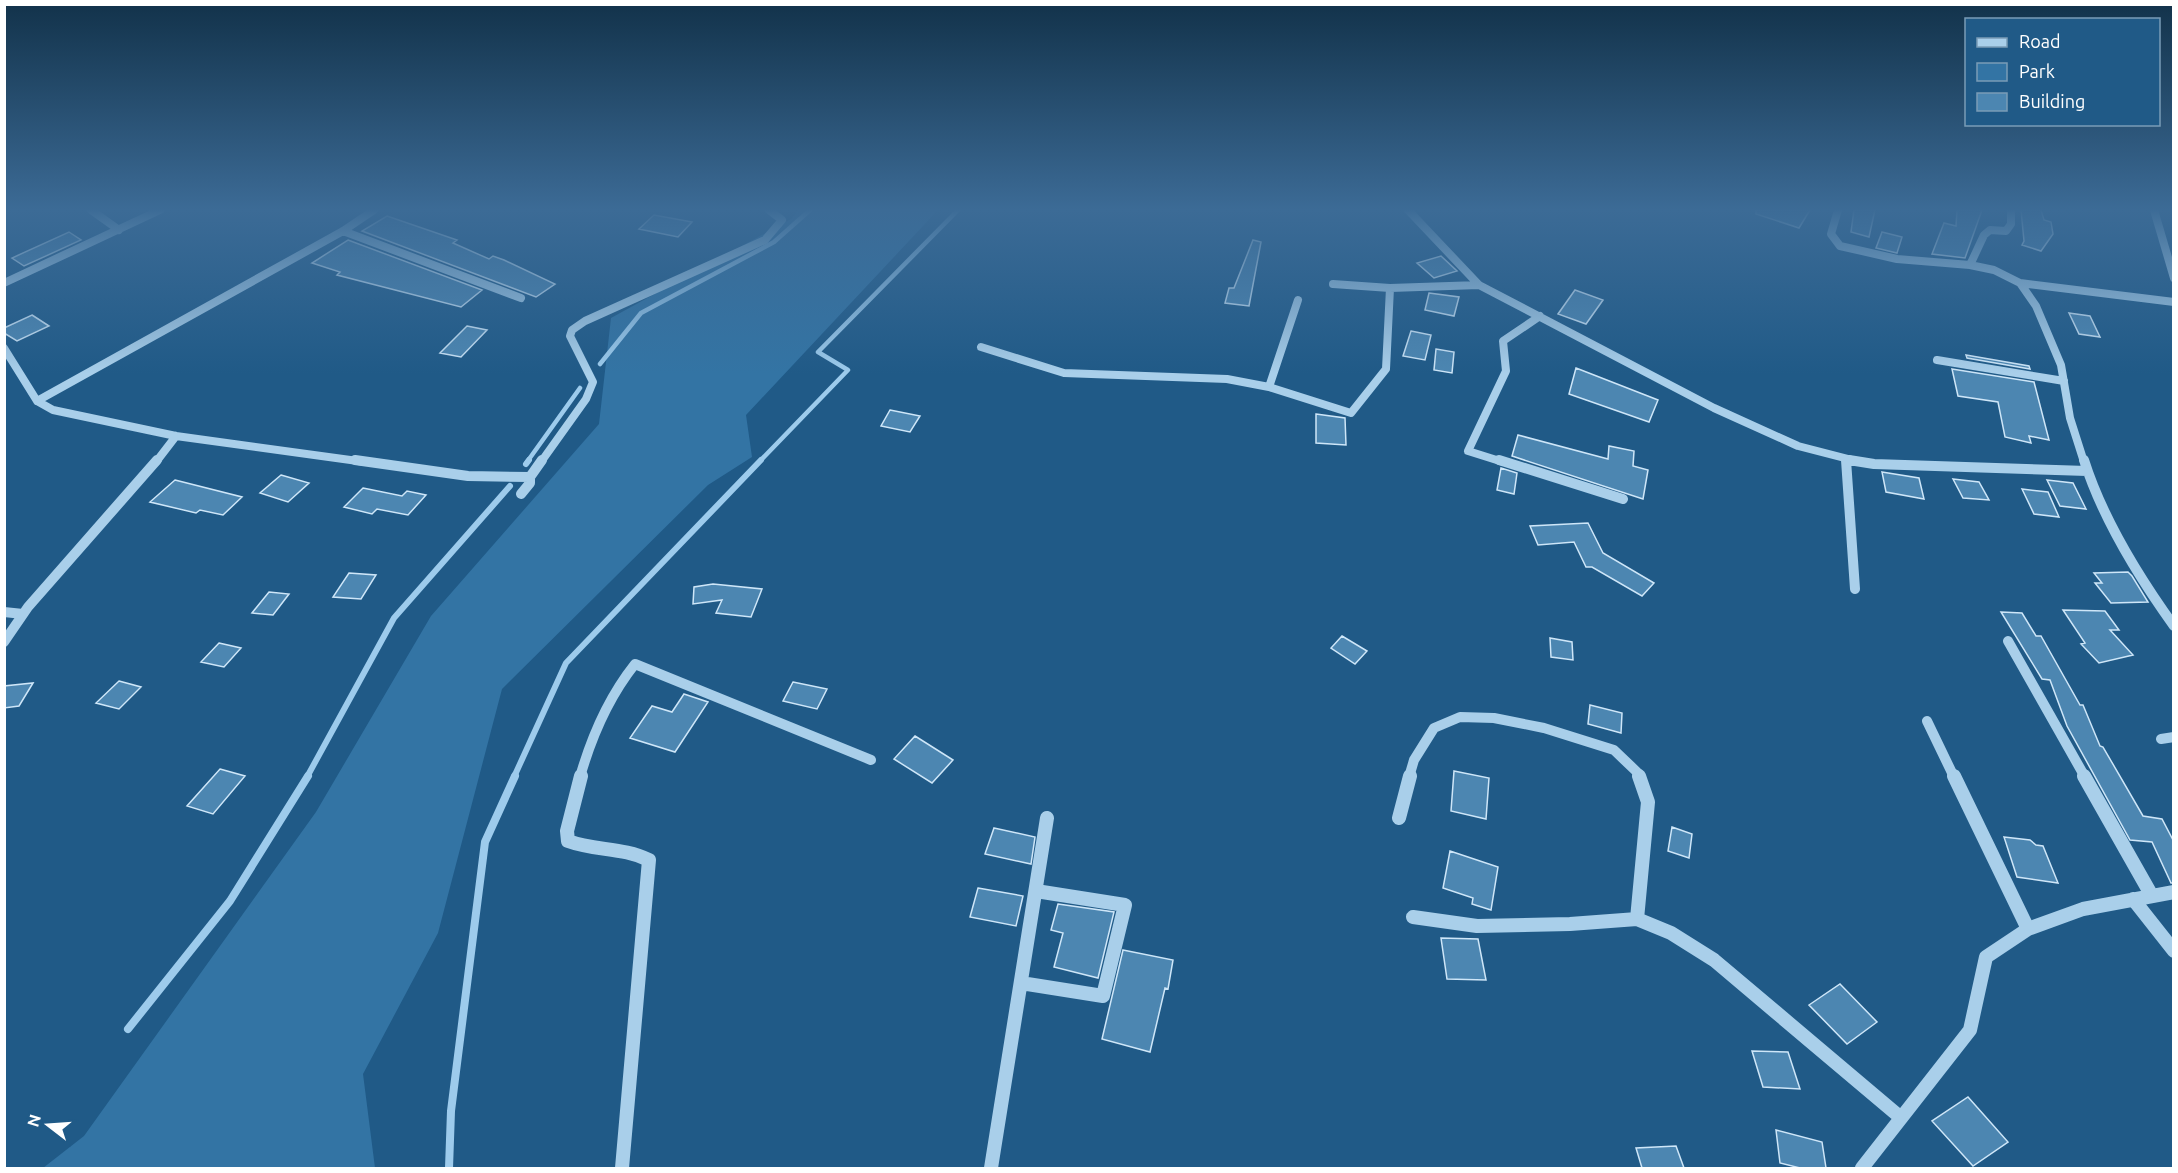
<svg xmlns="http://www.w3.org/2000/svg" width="2178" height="1173" font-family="Ubuntu,sans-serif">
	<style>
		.green { fill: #3374a4 }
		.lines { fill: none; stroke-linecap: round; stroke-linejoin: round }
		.stream-far2 { stroke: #9dcbec; stroke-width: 4.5 }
		.stream-far1 { stroke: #9dcbec; stroke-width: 6 }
		.stream { stroke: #9dcbec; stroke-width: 8 }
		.building { fill: #4c86b1; stroke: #cee6f8; stroke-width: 1.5 }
		.minor-far2 { stroke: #a9cfea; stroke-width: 8 }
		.minor-far1 { stroke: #a9cfea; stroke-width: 10 }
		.minor { stroke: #a9cfea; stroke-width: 14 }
	</style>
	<rect width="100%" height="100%" fill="#205a87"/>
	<path class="green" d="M 799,210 L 938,210 L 746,415 L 752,457 L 708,485 L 502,689 L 438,933 L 363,1074 L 375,1168 L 43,1168 L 84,1136 L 316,812 L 431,616 L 599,424 L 611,318 L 791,219 Z"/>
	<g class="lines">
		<path class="stream-far2" d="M 600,364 L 641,313 L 774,242 L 810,210
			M 527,462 L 580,388
			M 759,462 L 848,370 L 818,352 L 958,210"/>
		<path class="stream-far1" d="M 526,464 L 529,460
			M 307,777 L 394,618 L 510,486
			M 514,777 L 566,663 L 761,460"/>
		<path class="stream" d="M 128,1029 L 230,901 L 308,776
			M 449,1168 L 451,1111 L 485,842 L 515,776"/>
	</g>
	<path class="building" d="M 1756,210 L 1810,210 L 1799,228 L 1756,214 Z
		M 1854,210 L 1875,210 L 1869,237 L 1851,232 Z
		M 1957,210 L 1982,210 L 1965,258 L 1932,254 L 1944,223 L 1956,226 Z
		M 2021,210 L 2041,210 L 2044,220 L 2051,222 L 2053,234 L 2041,251 L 2022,245 L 2024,241 Z
		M 654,215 L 692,222 L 678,237 L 639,229 Z
		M 387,216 L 457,240 L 453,243 L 489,259 L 493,256 L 504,260 L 555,284 L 536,297 L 362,231 Z
		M 69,232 L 81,240 L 24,266 L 12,258 Z
		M 1882,232 L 1902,237 L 1897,253 L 1876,248 Z
		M 348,240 L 482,290 L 461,307 L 337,275 L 340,272 L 312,263 Z
		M 1253,240 L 1261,242 L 1249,306 L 1225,303 L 1229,288 L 1234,288 Z
		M 1441,256 L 1457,271 L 1434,278 L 1417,263 Z
		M 1575,290 L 1603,300 L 1586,324 L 1558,314 Z
		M 1429,293 L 1459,297 L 1454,316 L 1425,310 Z
		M 2069,313 L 2090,316 L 2100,337 L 2079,334 Z
		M 32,315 L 49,326 L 17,341 L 4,333 L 4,328 Z
		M 467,326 L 487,330 L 461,357 L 440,353 Z
		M 1411,331 L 1431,335 L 1425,360 L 1403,356 Z
		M 1436,349 L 1454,352 L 1452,373 L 1434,370 Z
		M 1966,355 L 2029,366 L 2030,369 L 1967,358 Z
		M 1576,368 L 1658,400 L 1649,422 L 1569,394 Z
		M 1952,369 L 2034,382 L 2049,440 L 2029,436 L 2031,443 L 2005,437 L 1998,402 L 1958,396 Z
		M 890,410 L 920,416 L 910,432 L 881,426 Z
		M 1316,414 L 1345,418 L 1346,445 L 1316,443 Z
		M 1518,435 L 1608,459 L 1609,446 L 1634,451 L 1633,466 L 1648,470 L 1643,499 L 1512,456 Z
		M 1501,468 L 1517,473 L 1514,494 L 1497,490 Z
		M 1882,472 L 1919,478 L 1924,499 L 1886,492 Z
		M 281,475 L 309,483 L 288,502 L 260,493 Z
		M 1953,479 L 1979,482 L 1989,500 L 1963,498 Z
		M 175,480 L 242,497 L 223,515 L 200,510 L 196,513 L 150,502 Z
		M 2047,480 L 2073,483 L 2086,509 L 2060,506 Z
		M 363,488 L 402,496 L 407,491 L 426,495 L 408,515 L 377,509 L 372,514 L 344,507 Z
		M 2022,489 L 2048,492 L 2059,517 L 2034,514 Z
		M 1588,523 L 1603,553 L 1654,583 L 1642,596 L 1592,567 L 1586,567 L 1574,542 L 1538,545 L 1530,526 Z
		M 2128,572 L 2132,576 L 2148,602 L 2111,603 L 2095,583 L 2102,583 L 2094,573 Z
		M 349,573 L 376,575 L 361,599 L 333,597 Z
		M 713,584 L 762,589 L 751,617 L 716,613 L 722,600 L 693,604 L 694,587 Z
		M 269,592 L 289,594 L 273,615 L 252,613 Z
		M 2063,610 L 2105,611 L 2119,630 L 2110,630 L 2133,655 L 2099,663 L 2081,644 L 2085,643 Z
		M 2001,612 L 2022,613 L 2036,636 L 2041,636 L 2080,705 L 2083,705 L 2100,746 L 2103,747 L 2143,816 L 2162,819 L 2174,842 L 2174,883 L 2171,883 L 2152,842 L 2130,840 L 2067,726 L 2050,680 L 2042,679 Z
		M 1342,636 L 1367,651 L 1355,664 L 1331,648 Z
		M 1550,638 L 1572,642 L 1573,660 L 1551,657 Z
		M 219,643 L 241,648 L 224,667 L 201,662 Z
		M 119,681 L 141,687 L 119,709 L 96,703 Z
		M 793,682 L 827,689 L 817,709 L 783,701 Z
		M 33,683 L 19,706 L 4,708 L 4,686 Z
		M 684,694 L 708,702 L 675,752 L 630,738 L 652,706 L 672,712 Z
		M 1590,705 L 1622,713 L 1621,733 L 1588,724 Z
		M 915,736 L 953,760 L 932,783 L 894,759 Z
		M 220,769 L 245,776 L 213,814 L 187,806 Z
		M 1454,771 L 1489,778 L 1486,819 L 1451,811 Z
		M 1672,827 L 1692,834 L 1689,858 L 1668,851 Z
		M 994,828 L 1035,837 L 1031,864 L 985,854 Z
		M 2004,837 L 2030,840 L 2036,845 L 2043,846 L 2058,883 L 2017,877 Z
		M 1450,851 L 1498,867 L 1491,910 L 1472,904 L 1473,898 L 1443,888 Z
		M 978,888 L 1023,896 L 1016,926 L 970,917 Z
		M 1058,904 L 1114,912 L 1098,978 L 1054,967 L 1063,933 L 1051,930 Z
		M 1441,938 L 1478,939 L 1486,980 L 1447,979 Z
		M 1123,950 L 1173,960 L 1168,989 L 1165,988 L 1150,1052 L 1102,1039 Z
		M 1840,984 L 1877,1022 L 1847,1044 L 1809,1005 Z
		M 1752,1051 L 1788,1052 L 1800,1089 L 1763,1087 Z
		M 1968,1097 L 2008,1142 L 1973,1166 L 1932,1121 Z
		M 1776,1130 L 1822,1142 L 1826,1168 L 1800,1168 L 1780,1163 Z
		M 1676,1146 L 1684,1168 L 1642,1168 L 1636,1148 Z"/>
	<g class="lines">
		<path class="minor-far2" d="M 91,210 L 119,230
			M 1408,210 L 1479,285 L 1714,408 L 1798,446 L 1860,462
			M 1838,210 L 1831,234 L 1840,246 L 1897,259 L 1970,265 L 1994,270 L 2020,283
			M 2154,210 L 2174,278
			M 343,231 L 521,298
			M 1970,265 L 1984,235 L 1990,230 L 2006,231 L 2011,224 L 2011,210
			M 4,283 L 160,210
			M 1333,284 L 1390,288
			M 981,347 L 1064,373 L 1227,379 L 1269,387 L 1351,413 L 1386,369 L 1390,288 L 1479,285
			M 4,348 L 37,401 L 53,410 L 176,436 L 365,462
			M 1937,360 L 2064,381
			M 1269,387 L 1298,300
			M 37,401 L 343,231 L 374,210
			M 156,462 L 176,436
			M 541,462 L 586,399 L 593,382 L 570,336 L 572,330 L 585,321 L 765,240 L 782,220 L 769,210
			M 1503,462 L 1468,451 L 1506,371 L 1503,341 L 1540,316
			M 2084,462 L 2070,418 L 2061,365 L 2036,306 L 2020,283 L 2174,302"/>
		<path class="minor-far1" d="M 355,460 L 468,476 L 530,477 L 530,483 L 521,494
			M 1499,460 L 1623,499
			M 1846,460 L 1855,589
			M 1849,460 L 1874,464 L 2087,471
			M 2084,460 C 2103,520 2138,576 2174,626
			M 530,477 L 542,460
			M 4,612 L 23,614
			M 2008,641 L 2085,777
			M 4,642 L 28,607 L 157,460
			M 1927,721 L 1954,777
			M 2161,739 L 2174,737
			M 580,777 C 592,735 608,698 635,664 L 871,760
			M 1409,777 L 1414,760 L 1434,728 L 1460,717 L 1494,718 L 1544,728 L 1614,750 L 1638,773 L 1640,777"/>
		<path class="minor" d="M 581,776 L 567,831 L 568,841 C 595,851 623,847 649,860 L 622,1168
			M 1954,776 L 2028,929
			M 2084,776 L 2152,896
			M 1399,818 L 1410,776
			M 2133,899 L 2174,951
			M 1413,917 L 1477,926 L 1570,924 L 1637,919 L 1671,933 L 1714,960 L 1900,1117
			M 1637,919 L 1648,802 L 1639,776
			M 1021,983 L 1103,996 L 1125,905 L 1036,891
			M 991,1168 L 1047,818
			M 1862,1168 L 1970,1030 L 1986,957 L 2028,929 L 2083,909 L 2174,892"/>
	</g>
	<linearGradient id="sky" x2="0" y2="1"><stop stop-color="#12324a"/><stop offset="0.56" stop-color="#3c6b96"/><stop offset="1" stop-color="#3c6b96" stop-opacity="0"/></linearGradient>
	<rect width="2178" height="374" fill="url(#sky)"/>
	<rect width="2178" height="1173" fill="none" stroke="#ffffff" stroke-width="12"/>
	<rect x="1965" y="18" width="195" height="108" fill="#205a87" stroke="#799cb7" stroke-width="1.5"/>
	<rect x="1977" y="38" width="30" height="9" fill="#a9cfea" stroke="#799cb7" stroke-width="1.5"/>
	<text x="2019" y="48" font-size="18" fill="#ffffff">Road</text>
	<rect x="1977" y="63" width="30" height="18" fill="#3374a4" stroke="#799cb7" stroke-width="1.5"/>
	<text x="2019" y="78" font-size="18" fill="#ffffff">Park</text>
	<rect x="1977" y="93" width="30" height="18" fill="#4c86b1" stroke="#799cb7" stroke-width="1.5"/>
	<text x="2019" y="108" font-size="18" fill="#ffffff">Building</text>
	<g transform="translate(48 1125) rotate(287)" stroke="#205a87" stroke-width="4.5" paint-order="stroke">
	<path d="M0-4.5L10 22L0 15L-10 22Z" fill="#ffffff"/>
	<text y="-9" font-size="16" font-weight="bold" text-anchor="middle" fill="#ffffff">N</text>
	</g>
</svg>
